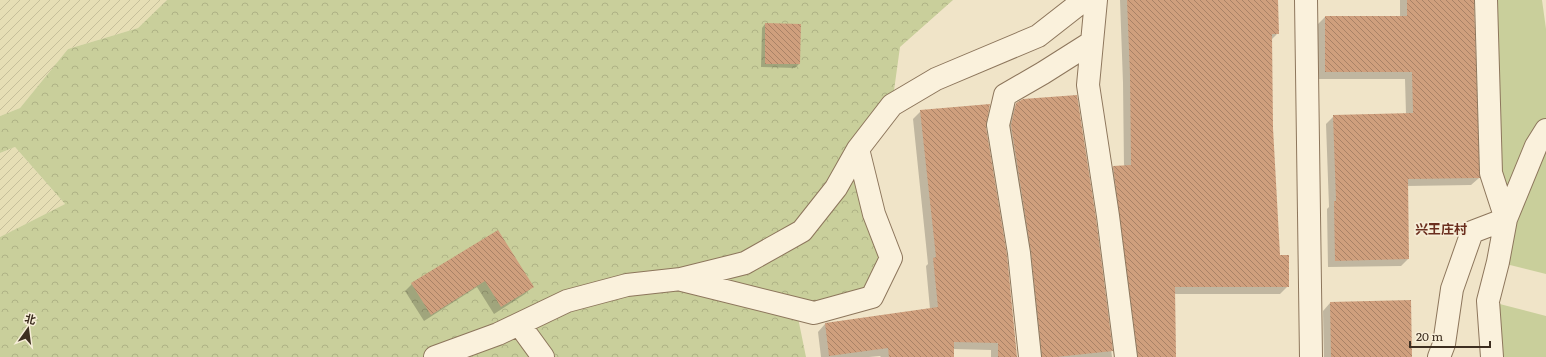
<svg xmlns="http://www.w3.org/2000/svg" width="1546" height="357" font-family="Literata,'Noto Sans SC',serif">
	<style>
		.farmland { fill: url(#farmland-furrows) }
		.forest { fill: url(#forest-crowns) }
		.park { fill: #c9cf9b }
		.shadow { fill: #0003 }
		.building { fill: url(#building-back-hatch) }
		.lines { fill: none; stroke-linecap: round; stroke-linejoin: round }
		.minor-casing { stroke: #8d765c; stroke-width: 24 }
		.minor { stroke: #faf1dc; stroke-width: 22 }
		.labels { text-anchor: middle; stroke-width: 3.5; stroke-linejoin: round; paint-order: stroke }
		.quarter-label { font-size: 13px; font-weight: bold; fill: #6b2e1e; stroke: #f7eed8 }
	</style>
	<defs>
		<pattern id="farmland-furrows" width="10" height="10" patternUnits="userSpaceOnUse"><rect width="10" height="10" fill="#e6deb5"/><path d="M-1 1l2-2M0 10L10 0M9 11l2-2" fill="none" stroke="#c6bf9b"/></pattern>
		<pattern id="forest-crowns" width="20" height="18" patternUnits="userSpaceOnUse"><rect width="20" height="18" fill="#c9cf9b"/><path d="M2 6a3 3 0 1 1 6 0M12 15a3 3 0 1 1 6 0" fill="none" stroke="#aeb285"/></pattern>
		<pattern id="building-back-hatch" width="6" height="6" patternUnits="userSpaceOnUse"><rect width="6" height="6" fill="#cf9f7d"/><path d="M-1 5l2 2M0 0l6 6M5-1l2 2" fill="none" stroke="#a98266"/></pattern>
	</defs>
	<rect width="100%" height="100%" fill="#f0e4c8"/>
	<path class="farmland" d="M 0,0 L 167,0 L 138,28 L 68,49 L 20,108 L 0,116 Z
		M 15,147 L 65,204 L 0,237 L 0,153 Z"/>
	<path class="forest" d="M 167,0 L 953,0 L 900,47 L 892,105 L 858,149 L 891,258 L 872,297 L 796,308 L 806,357 L 0,357 L 0,237 L 65,204 L 15,147 L 0,153 L 0,116 L 20,108 L 68,49 L 138,28 Z"/>
	<path class="park" d="M 1486,0 L 1542,0 L 1546,29 L 1546,274 L 1498,262 Z
		M 1488,301 L 1546,316 L 1546,357 L 1492,357 Z"/>
	<path class="shadow" d="M 1120,0 L 1277,0 L 1278,33 L 1271,40 L 1272,128 L 1279,256 L 1288,286 L 1280,294 L 1174,294 L 1175,357 L 1130,357 L 1106,175 L 1113,167 L 1124,167 L 1123,83 Z
		M 1400,0 L 1473,0 L 1479,178 L 1471,185 L 1407,186 L 1408,259 L 1401,266 L 1328,267 L 1327,209 L 1329,207 L 1326,124 L 1334,116 L 1406,114 L 1405,79 L 1318,79 L 1318,24 L 1325,17 L 1400,17 Z
		M 765,24 L 799,64 L 795,68 L 761,67 L 762,28 Z
		M 1017,104 L 1095,218 L 1112,357 L 1035,357 L 1004,134 L 1009,112 Z
		M 921,111 L 985,127 L 1016,357 L 991,357 L 991,350 L 953,349 L 953,357 L 881,357 L 880,356 L 869,357 L 821,357 L 818,332 L 825,324 L 930,309 L 926,266 L 928,264 L 913,119 Z
		M 497,231 L 532,287 L 525,294 L 494,314 L 477,287 L 424,321 L 405,291 L 412,284 Z
		M 1330,303 L 1411,357 L 1324,357 L 1323,311 Z"/>
	<path class="building" d="M 1127,0 L 1278,0 L 1279,34 L 1272,34 L 1273,128 L 1280,255 L 1289,255 L 1289,287 L 1175,287 L 1176,357 L 1138,357 L 1113,166 L 1131,165 L 1130,75 Z
		M 1407,0 L 1474,0 L 1480,178 L 1408,179 L 1409,259 L 1335,261 L 1334,201 L 1336,201 L 1333,115 L 1413,113 L 1412,72 L 1325,72 L 1325,16 L 1407,16 Z
		M 765,23 L 801,24 L 800,64 L 765,64 Z
		M 1077,95 L 1096,218 L 1113,351 L 1056,357 L 1042,357 L 1031,252 L 1011,125 L 1016,103 L 1023,99 Z
		M 990,104 L 986,127 L 1007,255 L 1017,357 L 998,357 L 998,343 L 954,342 L 954,357 L 889,357 L 888,348 L 829,356 L 825,323 L 938,307 L 933,258 L 936,257 L 920,110 Z
		M 498,230 L 534,287 L 501,307 L 485,281 L 431,315 L 411,283 Z
		M 1411,300 L 1412,357 L 1331,357 L 1330,302 Z"/>
	<g class="lines">
		<defs>
			<path id="minor" d="M 1096,0 L 1088,85 L 1108,216 L 1126,357
				M 1306,0 L 1311,357
				M 682,280 L 814,313 L 872,297 L 891,258 L 874,214 L 858,149
				M 519,324 L 543,357
				M 435,357 L 498,334 L 567,301 L 627,285 L 681,279 L 745,263 L 802,231 L 836,188 L 858,149 L 892,105 L 936,79 L 1038,36 L 1084,0
				M 1030,357 L 1019,253 L 998,125 L 1005,95 L 1043,73 L 1092,42
				M 1439,357 L 1444,344 L 1452,289 L 1472,232 L 1506,219 L 1491,173 L 1486,0
				M 1492,357 L 1488,301 L 1498,262 L 1506,219 L 1536,146 L 1546,130"/>
		</defs>
		<use href="#minor" class="minor-casing"/>
		<use href="#minor" class="minor"/>
	</g>
	<g class="labels">
		<g class="quarter-label">
			<text x="1441" y="234">兴王庄村</text>
		</g>
	</g>
	<g transform="translate(28 329) rotate(14)" stroke="#f7eed8" stroke-width="3" paint-order="stroke">
	<path d="M0-3L7 15L0 10L-7 15Z" fill="#3d2e20"/>
	<text y="-6" font-size="11" font-weight="bold" text-anchor="middle" fill="#3d2e20">北</text>
	</g>
	<path d="M1410 341v6h80v-6" fill="none" stroke="#3d2e20" stroke-width="2"/>
	<text x="1416" y="341" font-size="12" fill="#3d2e20" stroke="#f7eed8" stroke-width="3" paint-order="stroke">20 m</text>
</svg>
